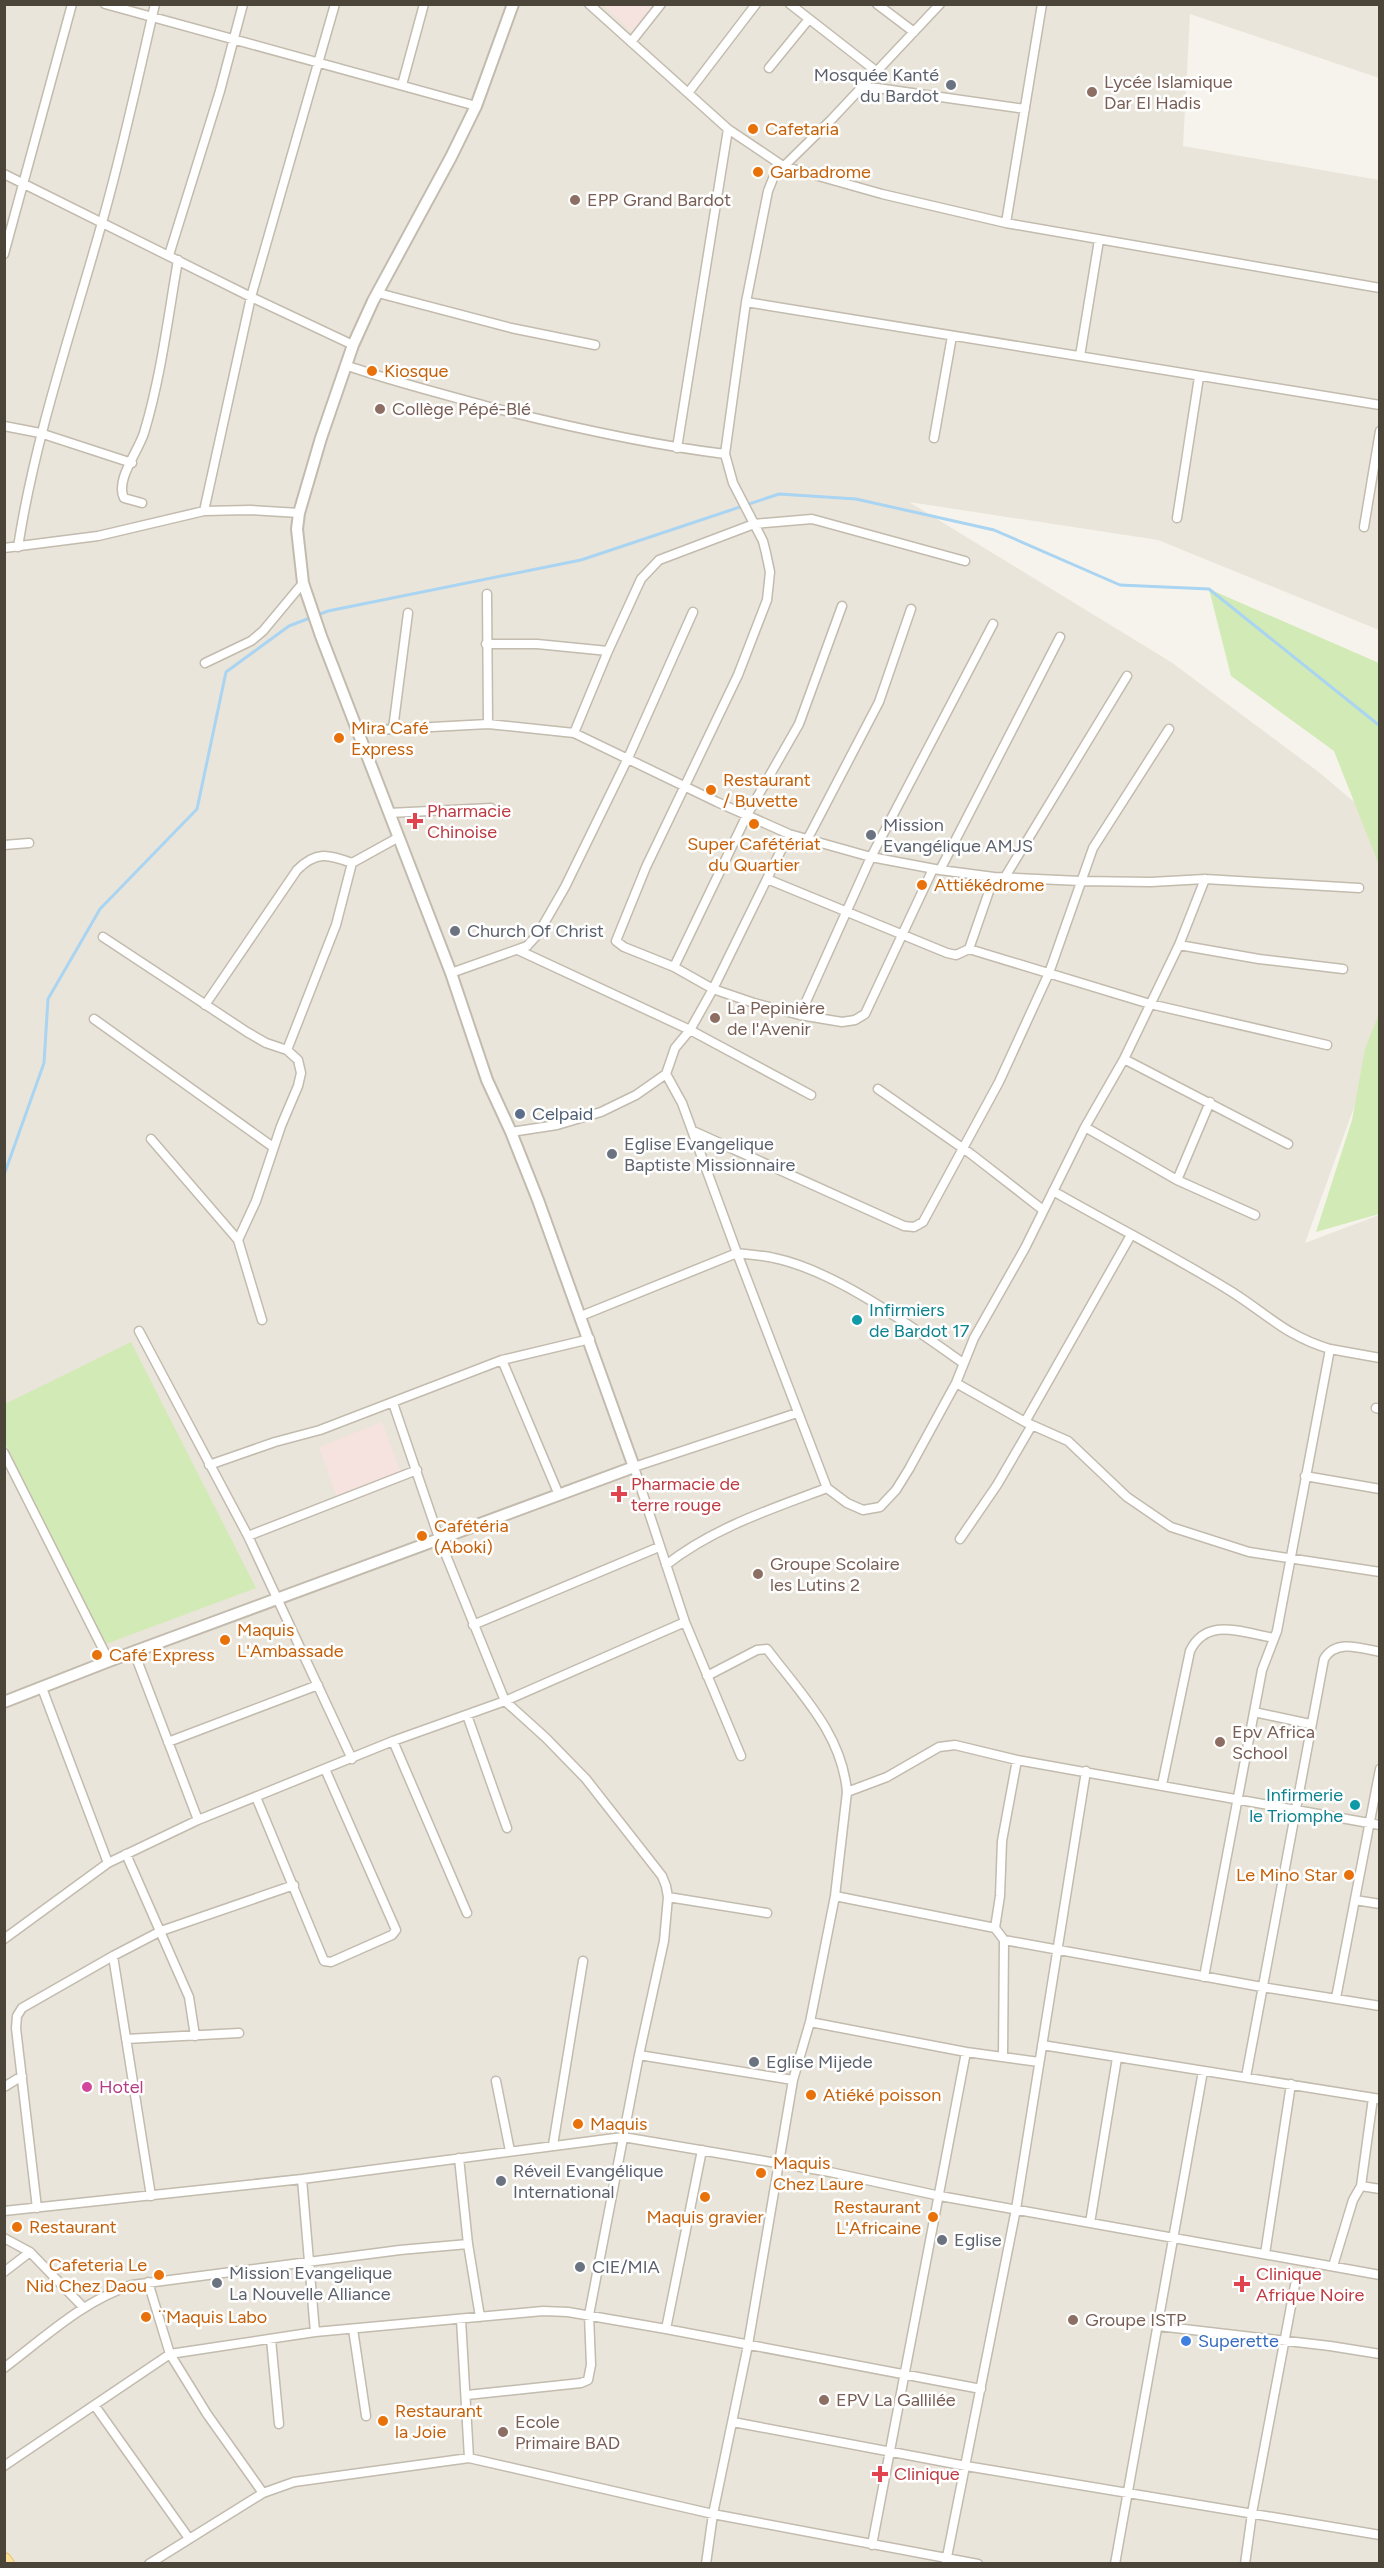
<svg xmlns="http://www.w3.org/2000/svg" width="1384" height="2568" font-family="Figtree,sans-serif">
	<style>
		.residential { fill: #eae5da }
		.medical { fill: #f6e3e0 }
		.green { fill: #d2eab5 }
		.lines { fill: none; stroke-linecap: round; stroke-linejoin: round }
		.stream { stroke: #a9d4f2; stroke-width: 3 }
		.minor-casing { stroke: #c2bbae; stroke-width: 11 }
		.tertiary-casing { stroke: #c2bbae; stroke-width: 14 }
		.primary-casing { stroke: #e6c16a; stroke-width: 16 }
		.minor { stroke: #fff; stroke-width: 8 }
		.tertiary { stroke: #fff; stroke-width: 10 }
		.primary { stroke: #ffe39c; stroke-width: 14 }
		.worship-dot { fill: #6b7280; stroke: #fff; stroke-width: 2 }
		.education-dot { fill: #8d6e63; stroke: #fff; stroke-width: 2 }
		.food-dot { fill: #e8710a; stroke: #fff; stroke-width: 2 }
		.health-dot { fill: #e0444e; stroke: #fff; stroke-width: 2 }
		.service-dot { fill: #5c6f8a; stroke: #fff; stroke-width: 2 }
		.culture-dot { fill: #0f9aa8; stroke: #fff; stroke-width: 2 }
		.hotel-dot { fill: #d1479c; stroke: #fff; stroke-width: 2 }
		.shop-dot { fill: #3f7fe0; stroke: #fff; stroke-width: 2 }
		.labels { text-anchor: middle; stroke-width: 5; stroke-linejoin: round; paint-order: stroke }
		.worship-label { font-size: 18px; fill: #5b616d; stroke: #fff; text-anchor: start }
		.education-label { font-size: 18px; fill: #785e54; stroke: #fff; text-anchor: start }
		.food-label { font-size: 18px; fill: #c56008; stroke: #fff; text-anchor: start }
		.health-label { font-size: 18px; fill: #be3a42; stroke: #fff; text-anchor: start }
		.service-label { font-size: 18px; fill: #4e5e75; stroke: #fff; text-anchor: start }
		.culture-label { font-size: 18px; fill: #0d838f; stroke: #fff; text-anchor: start }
		.hotel-label { font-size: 18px; fill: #b23c85; stroke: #fff; text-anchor: start }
		.shop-label { font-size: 18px; fill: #366cbe; stroke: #fff; text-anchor: start }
	</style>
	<rect width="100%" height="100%" fill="#f6f3ec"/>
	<path class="residential" d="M 5,5 L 1379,5 L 1379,78 L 1190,14 L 1183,146 L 1379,180 L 1379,630 L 1158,540 L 909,502 L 1171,662 L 1320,773 L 1379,823 L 1379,1038 L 1305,1243 L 1379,1215 L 1379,2563 L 5,2564 Z"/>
	<path class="medical" d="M 603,5 L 652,5 L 632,32 Z
		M 382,1422 L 401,1473 L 337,1497 L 319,1447 Z"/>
	<path class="green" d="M 1209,589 L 1379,663 L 1379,865 L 1334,751 L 1231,676 Z
		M 1379,1014 L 1379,1214 L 1316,1232 L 1352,1120 L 1365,1049 Z
		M 131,1342 L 256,1588 L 106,1644 L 5,1443 L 5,1404 Z"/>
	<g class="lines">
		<path class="stream" d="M 4,1175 L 44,1063 L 48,999 L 100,909 L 197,809 L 226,672 L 289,626 L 328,611 L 581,560 L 779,494 L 856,499 L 994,530 L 1120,585 L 1209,589 L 1380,726"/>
		<defs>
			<path id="minor" d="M 105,4 L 476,106
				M 589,4 L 728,129 L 783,166 L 882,194 L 1006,223 L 1380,288
				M 790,4 L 876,71
				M 877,4 L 914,32
				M 631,42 L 661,4
				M 769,68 L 809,19
				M 402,85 L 424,4
				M 863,86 L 1025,109
				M 688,93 L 756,4
				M 4,174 L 251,297 L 353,345
				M 1006,223 L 1042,4
				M 4,254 L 72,4
				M 169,255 L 220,91 L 243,4
				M 378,293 L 511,328 L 595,345
				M 746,302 L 1380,405
				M 1080,356 L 1099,240
				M 345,365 C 391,381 439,393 486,406 C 565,426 644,444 725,454
				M 4,426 L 40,433 L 132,463
				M 934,438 L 952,336
				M 677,448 L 728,129
				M 142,503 L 124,498 C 115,480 138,452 144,433 C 161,377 168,317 178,260
				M 204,511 L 251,297 L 335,4
				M 1177,518 L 1199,377
				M 1364,527 L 1380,431
				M 18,547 C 35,437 71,333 101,226 C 122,153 138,78 155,4
				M 4,548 L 98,536 L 204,511 L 250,510 L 299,513
				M 487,594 L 488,724
				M 486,644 L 537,644 L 608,651
				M 205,663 L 251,641 L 263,631 L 303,583
				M 393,729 L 408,613
				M 357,731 L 488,724 L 574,733 L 717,802 L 789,834 L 871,857 L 940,870 L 994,877 L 1080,881 L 1151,882 L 1205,879 L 1359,888
				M 574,733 L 608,651 L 641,579 L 659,560 L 754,524 L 812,519 L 965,561
				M 389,813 L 491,808
				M 807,840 L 879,702 L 911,609
				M 4,845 L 29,843
				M 933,869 L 865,1014 L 855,1020 L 842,1022 L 800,1015 L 754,1003 L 713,989 L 674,967 L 624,947 L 616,941 L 646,867 L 738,675 L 767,600 L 770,572 L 766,553 L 763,541 L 733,483 L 725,454 L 746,302 L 768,191 L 774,176 L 831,120 L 940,4
				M 940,870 L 1060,637
				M 1005,877 L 1127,676
				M 767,879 L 947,953 L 956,955 L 969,949 L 994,877
				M 103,937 L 247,1032 L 266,1043 L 287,1050 L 298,1060 L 301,1073 L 298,1086 L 281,1126 L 256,1201 L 238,1240 L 262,1320
				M 1179,945 L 1259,959 L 1343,969
				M 969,949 L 1150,1004 L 1327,1045
				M 518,950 L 690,1030 L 811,1095
				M 674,967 L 747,815 L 799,724 L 842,606
				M 451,973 L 527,946 L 538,934 L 565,887 L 628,758 L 693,612
				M 205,1005 L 297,870 C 316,851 328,854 352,863
				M 800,1015 L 871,857 L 993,624
				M 94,1019 L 273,1147
				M 287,1050 L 336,925 L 352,863 L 399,837
				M 1124,1059 L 1288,1144
				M 878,1089 L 971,1154 L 1043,1210
				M 1210,1102 L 1177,1180 L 1255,1215
				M 1085,1127 L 1177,1180
				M 693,1131 L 904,1226 L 914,1227 L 923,1222 L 999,1082 L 1049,973 L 1093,848 L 1169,729
				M 511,1132 L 557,1125 L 601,1112 L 636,1095 L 666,1074 L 675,1048 L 690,1030 L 713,989 L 789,834
				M 151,1139 L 238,1240
				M 1053,1191 C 1112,1225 1174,1256 1232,1292 C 1268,1315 1288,1337 1330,1349
				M 581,1316 L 737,1253 L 682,1103 L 666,1074
				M 139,1331 L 248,1536 L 352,1759
				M 956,1383 L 1025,1422 L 1068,1441 L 1127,1497 L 1171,1527 L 1249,1552 L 1380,1572
				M 393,1403 L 439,1538 L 505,1701 L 546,1738 L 586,1779 L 662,1876 L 666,1886 L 668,1897 L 664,1941 L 639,2055 L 589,2315 L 591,2365 L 588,2380 L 581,2383 L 467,2395
				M 1376,1408 L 1380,1409
				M 1025,1422 L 1131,1235
				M 4,1453 L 109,1661
				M 209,1465 L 275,1442 L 320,1430 L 502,1360
				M 1305,1476 L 1380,1489
				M 827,1488 L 737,1253 C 749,1255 762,1255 774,1258 C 836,1271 911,1326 963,1363
				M 559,1495 L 502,1360 L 590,1339
				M 248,1536 L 417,1470
				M 960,1539 L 997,1485 L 1032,1425
				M 666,1565 C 713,1528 771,1509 827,1488 L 847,1503 L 863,1510 L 880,1507 L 896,1490 L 909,1469 L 956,1383 L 974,1338 L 1025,1248 L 1085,1127 L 1124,1059 L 1179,945 L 1205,879
				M 473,1625 L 659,1547
				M 134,1652 L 198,1820
				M 707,1676 L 757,1650 L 767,1649 C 801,1694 842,1734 847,1792
				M 42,1688 L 108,1863
				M 1254,1712 L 1310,1724
				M 467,1715 L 507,1828
				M 393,1741 L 467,1913
				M 168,1742 L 318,1685
				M 741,1756 L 685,1622 L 634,1467 L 797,1413
				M 1162,1785 L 1190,1651 C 1207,1616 1243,1633 1274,1638
				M 256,1797 L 324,1961 L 331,1962 L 392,1935 L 396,1930 L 325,1769
				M 126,1854 L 189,1997 L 195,2036
				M 835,1896 L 995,1928
				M 668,1897 L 767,1913
				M 1355,1900 L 1380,1904
				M 4,1939 L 108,1863 L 198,1820 L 393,1741 L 505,1701 L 685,1622
				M 1004,1940 L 1262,1987 L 1380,2006
				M 1204,1977 L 1262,1670 L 1277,1631 L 1330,1349 L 1380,1358
				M 1336,1998 L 1380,1769
				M 810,2022 L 966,2052 L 1039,2062
				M 126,2039 L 239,2033
				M 1042,2045 L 1380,2099
				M 639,2055 L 793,2080
				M 1003,2057 L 1004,1940 L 995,1928 L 1000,1896 L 1002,1841 L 1017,1760
				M 1246,2077 L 1324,1659 C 1336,1639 1360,1648 1380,1652
				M 496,2081 L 510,2151
				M 4,2087 L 22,2076
				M 553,2145 L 583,1961
				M 459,2158 L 468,2244 L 480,2317
				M 302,2179 L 315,2332
				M 1361,2186 L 1380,2189
				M 151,2196 L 113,1956 L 161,1931 L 294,1885
				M 37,2208 L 16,2028 L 17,2016 L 22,2008 L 113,1956
				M 4,2211 L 302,2179 L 623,2137 L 830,2172 L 940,2196 L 1380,2275
				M 1090,2223 L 1117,2058
				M 4,2238 L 30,2252 L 84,2308
				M 1265,2254 L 1291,2084
				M 1333,2266 L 1353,2200 L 1361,2186 L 1373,2098
				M 4,2272 L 30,2252
				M 148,2282 L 170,2354 L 207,2414 L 263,2493
				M 461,2319 L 469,2458
				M 1158,2326 L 1330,2346 L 1380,2354
				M 353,2329 L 366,2416
				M 666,2329 L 702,2150
				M 271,2339 L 279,2424
				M 4,2368 C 44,2338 84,2300 132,2285 L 400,2250 L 468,2244
				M 95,2406 L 188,2537
				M 733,2422 L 966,2466 L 1380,2535
				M 4,2466 L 170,2354 L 315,2332 L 543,2311 L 568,2312 L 666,2329 L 981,2389
				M 872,2545 L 966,2052
				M 946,2562 L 1016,2209 L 1086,1771
				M 149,2564 L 263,2493 L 294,2482 L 469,2458 L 713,2514 L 978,2564
				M 706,2564 L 713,2514 L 748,2345 L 793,2080 L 810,2022 L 835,1896 L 847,1792 L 887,1777 L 939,1747 L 955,1745 L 1017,1760 L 1380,1825
				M 1115,2564 L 1203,2071
				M 1245,2564 L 1252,2513 L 1295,2285"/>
			<path id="tertiary" d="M 4,1702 L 109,1661 L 634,1467 L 538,1200 L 511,1132 L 487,1080 L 451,973 L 321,636 L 303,583 L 297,529 L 299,513 L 321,438 L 353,345 L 373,301 L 451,157 L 476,106 L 513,4"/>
			<path id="primary" d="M 4,2560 L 7,2564"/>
		</defs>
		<use href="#minor" class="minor-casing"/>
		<use href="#tertiary" class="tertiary-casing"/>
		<use href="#primary" class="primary-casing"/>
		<use href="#minor" class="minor"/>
		<use href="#tertiary" class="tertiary"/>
		<use href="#primary" class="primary"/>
	</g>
	<g class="worship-dot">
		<circle cx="951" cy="85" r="6"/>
		<circle cx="871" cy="835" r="6"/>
		<circle cx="455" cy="931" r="6"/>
		<circle cx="612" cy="1154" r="6"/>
		<circle cx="754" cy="2062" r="6"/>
		<circle cx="501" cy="2181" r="6"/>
		<circle cx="942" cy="2240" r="6"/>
		<circle cx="580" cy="2267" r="6"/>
		<circle cx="217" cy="2283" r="6"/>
	</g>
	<g class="education-dot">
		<circle cx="1092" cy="92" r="6"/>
		<circle cx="575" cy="200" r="6"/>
		<circle cx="380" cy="409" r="6"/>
		<circle cx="715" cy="1018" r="6"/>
		<circle cx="758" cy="1574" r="6"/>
		<circle cx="1220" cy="1742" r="6"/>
		<circle cx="1073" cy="2320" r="6"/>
		<circle cx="824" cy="2400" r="6"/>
		<circle cx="503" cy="2432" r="6"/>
	</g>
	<g class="food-dot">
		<circle cx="753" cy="129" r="6"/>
		<circle cx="758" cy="172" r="6"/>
		<circle cx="372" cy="371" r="6"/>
		<circle cx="339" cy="738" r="6"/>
		<circle cx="711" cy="790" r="6"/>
		<circle cx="754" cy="824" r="6"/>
		<circle cx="922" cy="885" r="6"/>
		<circle cx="422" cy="1536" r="6"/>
		<circle cx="225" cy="1640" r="6"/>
		<circle cx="97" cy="1655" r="6"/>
		<circle cx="1349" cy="1875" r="6"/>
		<circle cx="811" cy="2095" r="6"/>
		<circle cx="578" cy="2124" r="6"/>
		<circle cx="761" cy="2173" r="6"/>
		<circle cx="705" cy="2197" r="6"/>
		<circle cx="933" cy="2217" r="6"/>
		<circle cx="17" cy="2227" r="6"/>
		<circle cx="159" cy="2275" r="6"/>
		<circle cx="146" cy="2317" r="6"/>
		<circle cx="383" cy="2421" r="6"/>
	</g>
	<g class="health-dot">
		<path d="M412 812h6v6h6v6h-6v6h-6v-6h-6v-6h6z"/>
		<path d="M616 1485h6v6h6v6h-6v6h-6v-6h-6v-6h6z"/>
		<path d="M1239 2275h6v6h6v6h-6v6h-6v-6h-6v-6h6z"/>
		<path d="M877 2465h6v6h6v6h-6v6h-6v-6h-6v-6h6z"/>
	</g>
	<circle class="service-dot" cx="520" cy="1114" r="6"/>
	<g class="culture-dot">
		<circle cx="857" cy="1320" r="6"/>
		<circle cx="1355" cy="1805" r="6"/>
	</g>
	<circle class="hotel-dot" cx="87" cy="2087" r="6"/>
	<circle class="shop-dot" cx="1186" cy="2341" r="6"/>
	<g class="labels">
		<g class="worship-label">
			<text x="939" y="81" text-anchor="end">Mosquée Kanté<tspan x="939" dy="21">du Bardot</tspan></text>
			<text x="883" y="831">Mission<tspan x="883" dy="21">Evangélique AMJS</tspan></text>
			<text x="467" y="937">Church Of Christ</text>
			<text x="624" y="1150">Eglise Evangelique<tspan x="624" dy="21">Baptiste Missionnaire</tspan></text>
			<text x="766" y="2068">Eglise Mijede</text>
			<text x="513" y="2177">Réveil Evangélique<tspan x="513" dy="21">International</tspan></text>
			<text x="954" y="2246">Eglise</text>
			<text x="592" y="2273">CIE/MIA</text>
			<text x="229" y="2279">Mission Evangelique<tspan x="229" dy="21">La Nouvelle Alliance</tspan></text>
		</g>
		<g class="education-label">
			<text x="1104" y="88">Lycée Islamique<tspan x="1104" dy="21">Dar El Hadis</tspan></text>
			<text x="587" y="206">EPP Grand Bardot</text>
			<text x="392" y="415">Collège Pépé-Blé</text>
			<text x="727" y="1014">La Pepinière<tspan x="727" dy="21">de l'Avenir</tspan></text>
			<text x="770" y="1570">Groupe Scolaire<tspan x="770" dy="21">les Lutins 2</tspan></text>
			<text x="1232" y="1738">Epv Africa<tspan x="1232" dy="21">School</tspan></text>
			<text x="1085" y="2326">Groupe ISTP</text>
			<text x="836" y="2406">EPV La Gallilée</text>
			<text x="515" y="2428">Ecole<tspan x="515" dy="21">Primaire BAD</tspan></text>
		</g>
		<g class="food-label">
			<text x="765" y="135">Cafetaria</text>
			<text x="770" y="178">Garbadrome</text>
			<text x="384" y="377">Kiosque</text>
			<text x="351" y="734">Mira Café<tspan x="351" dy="21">Express</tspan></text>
			<text x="723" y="786">Restaurant<tspan x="723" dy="21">/ Buvette</tspan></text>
			<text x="754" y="850" text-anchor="middle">Super Cafétériat<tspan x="754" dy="21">du Quartier</tspan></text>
			<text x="934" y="891">Attiékédrome</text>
			<text x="434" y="1532">Cafétéria<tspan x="434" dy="21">(Aboki)</tspan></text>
			<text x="237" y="1636">Maquis<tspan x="237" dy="21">L'Ambassade</tspan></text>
			<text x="109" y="1661">Café Express</text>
			<text x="1337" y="1881" text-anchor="end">Le Mino Star</text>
			<text x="823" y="2101">Atiéké poisson</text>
			<text x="590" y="2130">Maquis</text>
			<text x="773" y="2169">Maquis<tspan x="773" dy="21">Chez Laure</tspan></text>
			<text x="921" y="2213" text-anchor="end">Restaurant<tspan x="921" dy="21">L'Africaine</tspan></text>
			<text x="705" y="2223" text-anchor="middle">Maquis gravier</text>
			<text x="29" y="2233">Restaurant</text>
			<text x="147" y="2271" text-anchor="end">Cafeteria Le<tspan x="147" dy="21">Nid Chez Daou</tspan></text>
			<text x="158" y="2323">¨Maquis Labo</text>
			<text x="395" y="2417">Restaurant<tspan x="395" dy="21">la Joie</tspan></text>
		</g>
		<g class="health-label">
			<text x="427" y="817">Pharmacie<tspan x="427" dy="21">Chinoise</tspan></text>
			<text x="631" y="1490">Pharmacie de<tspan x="631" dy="21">terre rouge</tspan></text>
			<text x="1256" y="2280">Clinique<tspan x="1256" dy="21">Afrique Noire</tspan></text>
			<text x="894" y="2480">Clinique</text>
		</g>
		<g class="service-label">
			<text x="532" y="1120">Celpaid</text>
		</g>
		<g class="culture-label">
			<text x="869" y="1316">Infirmiers<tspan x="869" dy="21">de Bardot 17</tspan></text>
			<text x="1343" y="1801" text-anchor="end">Infirmerie<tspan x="1343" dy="21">le Triomphe</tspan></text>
		</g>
		<g class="hotel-label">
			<text x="99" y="2093">Hotel</text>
		</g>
		<g class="shop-label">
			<text x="1198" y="2347">Superette</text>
		</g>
	</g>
	<rect width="1384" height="2568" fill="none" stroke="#4b4439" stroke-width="12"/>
</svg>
